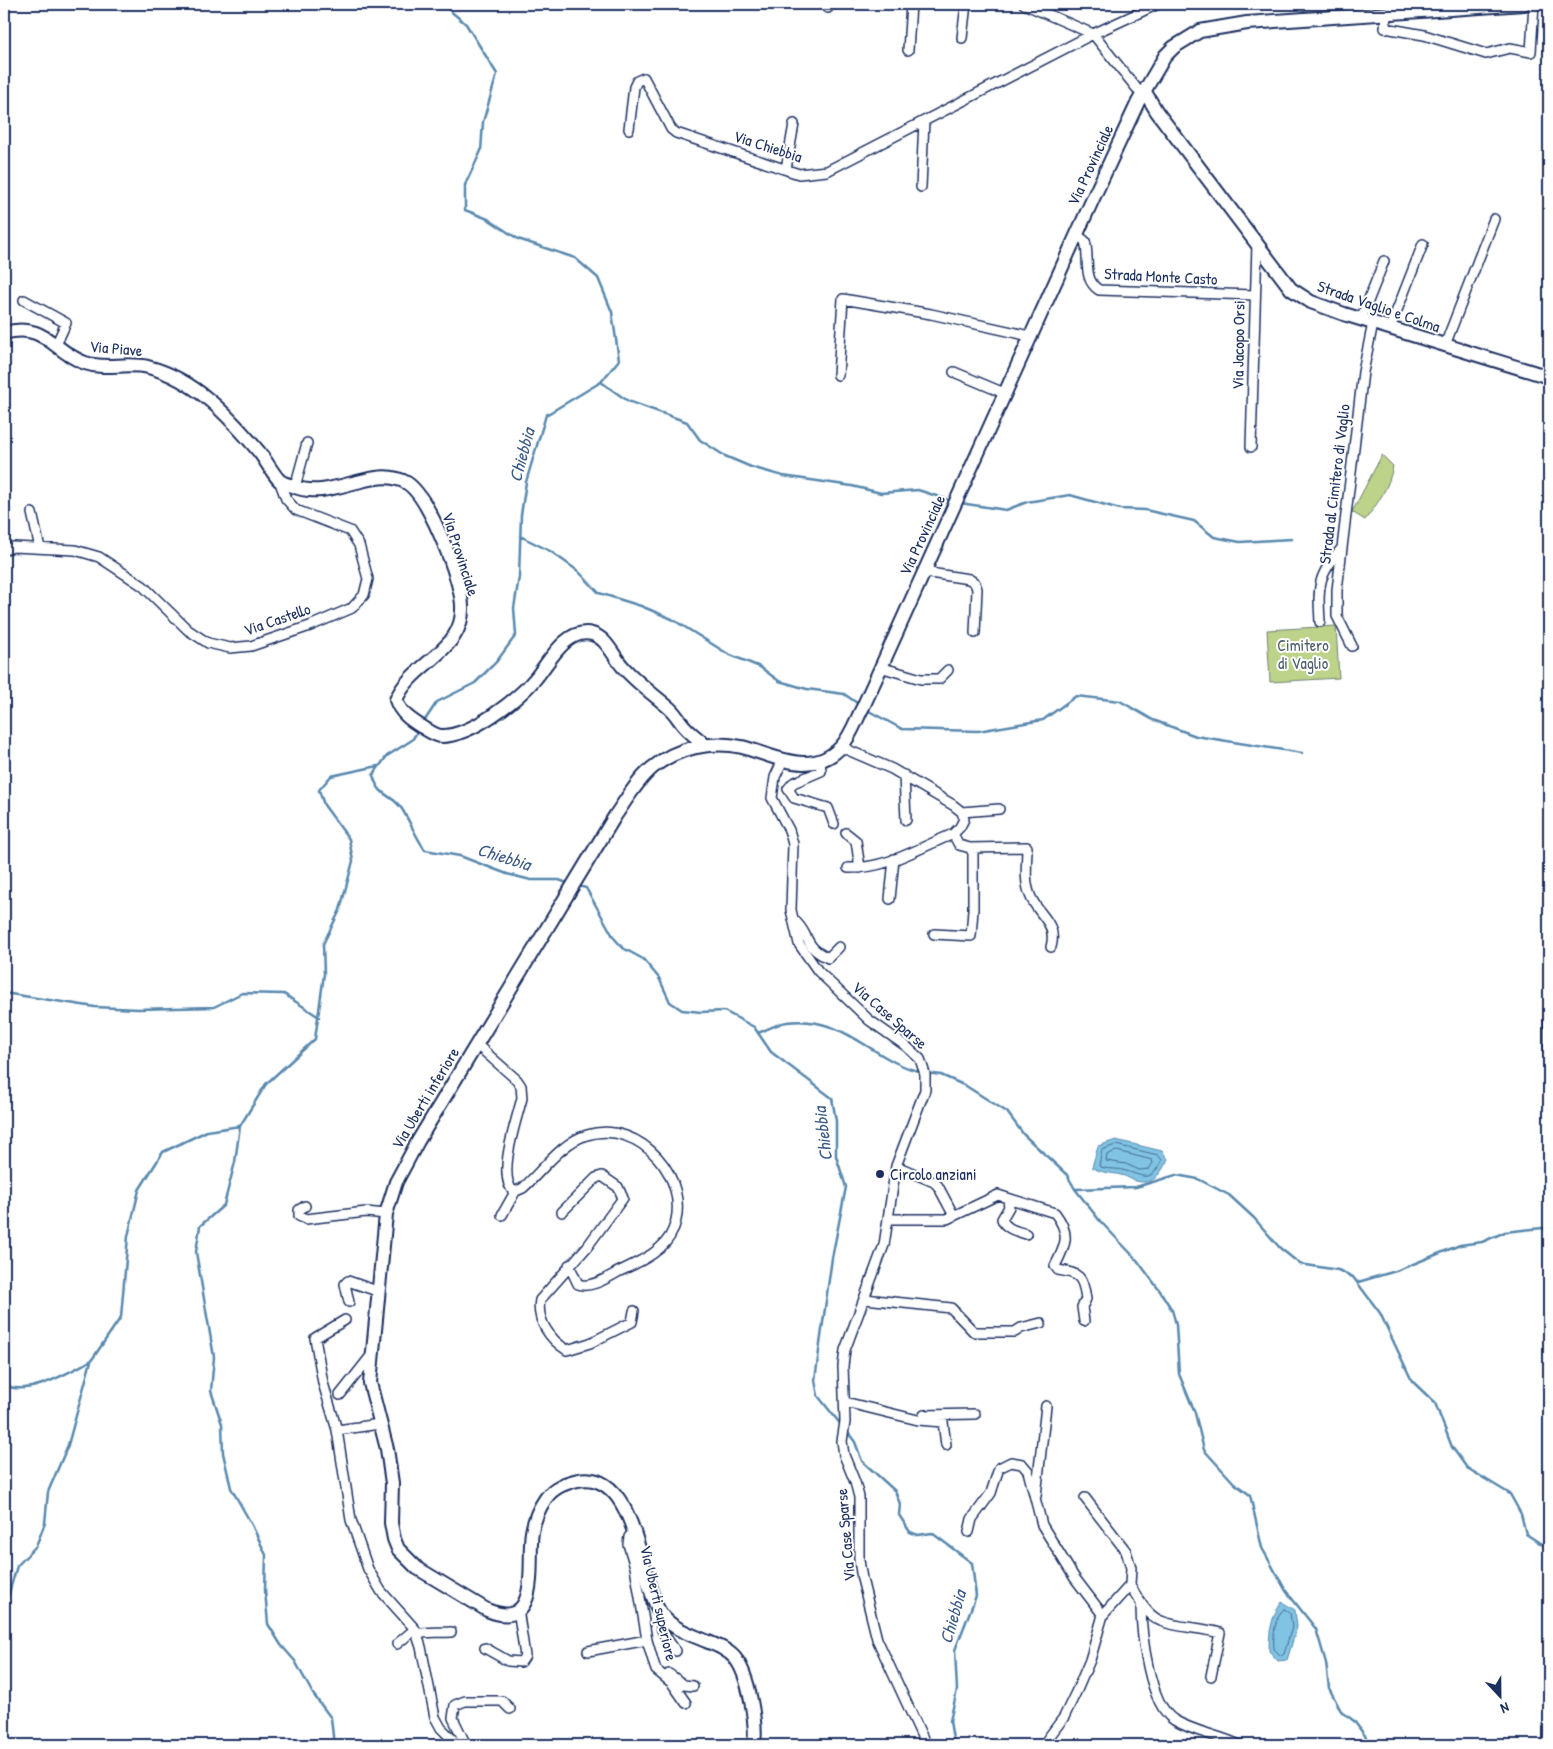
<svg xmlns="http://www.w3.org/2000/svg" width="1553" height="1749" font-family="'Patrick Hand',sans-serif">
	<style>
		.green { fill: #bdd389; stroke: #6c8174 }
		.water { fill: #81c3e2; stroke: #5888ad }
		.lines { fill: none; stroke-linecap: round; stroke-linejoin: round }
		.shore { stroke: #446a93; stroke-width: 1 }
		.stream { stroke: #5888ad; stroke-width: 2.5 }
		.street-casing { stroke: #1b2f5e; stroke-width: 12 }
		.secondary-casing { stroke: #1b2f5e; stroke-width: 16 }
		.street { stroke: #fff; stroke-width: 9 }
		.secondary { stroke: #fff; stroke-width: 12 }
		.poi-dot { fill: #1b2f5e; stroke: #fff; stroke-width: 2 }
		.labels { text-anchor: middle; stroke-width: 4; stroke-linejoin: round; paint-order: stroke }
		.street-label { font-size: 16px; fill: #1b2f5e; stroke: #fff }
		.park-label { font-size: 16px; fill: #4c606b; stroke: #fff }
		.poi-label { font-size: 16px; fill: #1b2f5e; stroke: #fff; text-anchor: start }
		.water-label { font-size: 18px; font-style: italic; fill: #3a5b86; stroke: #fff }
	</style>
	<rect width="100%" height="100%" fill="#fff"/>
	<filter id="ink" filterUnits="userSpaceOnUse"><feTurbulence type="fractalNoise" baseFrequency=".02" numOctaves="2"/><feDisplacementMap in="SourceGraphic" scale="10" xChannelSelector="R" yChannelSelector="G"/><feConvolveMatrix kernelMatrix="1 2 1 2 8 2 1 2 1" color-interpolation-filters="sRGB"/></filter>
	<g filter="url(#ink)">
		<path class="green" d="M 1382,455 L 1393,466 C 1389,488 1378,503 1365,520 L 1352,512 Z
			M 1336,626 L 1339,678 L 1270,682 L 1267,630 Z"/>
		<path class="water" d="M 1116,1140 L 1162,1151 L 1168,1159 C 1161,1173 1154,1186 1136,1181 C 1131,1180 1127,1176 1121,1175 C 1110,1172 1102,1174 1092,1167 L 1098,1146 Z
			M 1282,1602 L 1295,1610 L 1297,1627 L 1287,1660 L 1278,1661 L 1269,1651 C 1269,1633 1271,1616 1282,1602 Z"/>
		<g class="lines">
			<path class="shore" d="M 1116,1145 L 1158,1155 L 1162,1160 C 1149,1186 1143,1174 1122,1170 C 1115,1168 1106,1170 1099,1166 L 1102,1150 Z
				M 1117,1151 L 1152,1160 L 1153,1163 L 1149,1169 L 1139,1170 L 1126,1164 L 1106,1161 L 1107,1155 Z
				M 1284,1609 L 1290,1613 L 1292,1627 L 1284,1654 L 1281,1656 L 1274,1649 C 1273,1638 1274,1616 1284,1609 Z"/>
			<path class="stream" d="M 601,382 L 628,401 L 687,422 L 700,440 L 725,456 L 751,467 L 783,476 L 852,486 L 881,493 L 918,490 L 952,501
				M 960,503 L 1006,510 L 1027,502 L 1070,495 L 1120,509 L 1145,510 L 1194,521 L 1214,537 L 1240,542 L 1292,539
				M 520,536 L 550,551 L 578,571 L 599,593 L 641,606 L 672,619 L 728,654 L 760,667 L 779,681 L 807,689 L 844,694 L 860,705
				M 867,710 L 902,729 L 978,731 L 1043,720 L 1076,696 L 1120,701 L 1153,720 L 1196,736 L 1302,753
				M 423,723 L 437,702 L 475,683 L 497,661 L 516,635 L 514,608 L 519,577 L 521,515 L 526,482 L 546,415 L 601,382 L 619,360 L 612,312 L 598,278 L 575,258 L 518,239 L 488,219 L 465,210 L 465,185 L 481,151 L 483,122 L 497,74 L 466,24 L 442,4
				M 419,729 L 412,740 L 387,756 L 373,775 C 379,798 391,793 402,809 C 410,822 416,837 425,850 L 460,856 L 507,874 L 531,880 L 559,880 L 570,884
				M 578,886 L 586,888 L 614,938 L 623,948 L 643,959 L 659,978 L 670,1002 L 682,1010 L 701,1012 L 724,1011 L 754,1027 L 771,1052 L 832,1098 L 836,1121 L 836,1156 L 846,1187 L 832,1258 L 815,1380 L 818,1396 L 842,1426
				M 4,993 L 95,1007 L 138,1009 L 214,1007 L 242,993 L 284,994 L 319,1017
				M 758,1033 C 767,1030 778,1023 787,1022 C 845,1014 873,1062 922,1072
				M 927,1073 L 941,1075 L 966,1086 L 1007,1112 L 1024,1135 L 1067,1175 L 1075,1189 L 1100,1221 L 1137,1260 L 1160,1291 L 1172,1310 L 1176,1324 L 1179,1374 L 1195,1413 L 1204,1450 L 1234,1483 L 1250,1495 L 1262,1548 L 1286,1591 L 1316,1629 L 1326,1663 L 1329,1688 L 1341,1711 L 1354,1721 L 1372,1745
				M 1076,1189 L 1136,1187 L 1176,1175 L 1198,1179 L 1229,1195 L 1254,1218 L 1280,1248 L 1300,1264 L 1338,1270 L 1353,1277 L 1380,1313 L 1412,1381 L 1435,1403 L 1452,1447 L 1467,1468 L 1510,1494 L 1521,1514 L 1526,1534 L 1549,1549
				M 1358,1282 L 1396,1271 L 1460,1245 L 1482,1242 L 1505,1232 L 1542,1228 L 1549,1229
				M 4,1385 C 29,1397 67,1373 90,1361
				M 846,1430 L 855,1442 L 862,1461 L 895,1491 L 900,1504 L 899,1515 L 910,1532 L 918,1535 L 932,1533 L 972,1563 L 976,1596 L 955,1650 L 957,1690 L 950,1721 L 954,1745
				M 4,1610 L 17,1566 L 36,1546 L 45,1523 L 48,1492 L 68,1445 L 91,1361 L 121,1317 L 128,1236 L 139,1190 L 163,1152 L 207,1131 L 240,1126
				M 334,1745 L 331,1718 L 313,1694 L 295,1661 L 281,1645 L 268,1624 L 265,1590 L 266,1555 L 252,1525 L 231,1488 L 223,1453 L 222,1424 L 211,1391 L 214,1357 L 196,1252 L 200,1226 L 224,1205 L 235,1162 L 240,1126 L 266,1084 L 315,1039 L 324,974 L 323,944 L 340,910 L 353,861 L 349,839 L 324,805 L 319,790 L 331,776 L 378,766"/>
			<defs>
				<path id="street" d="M 825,4 L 828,8
					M 1024,4 L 1093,34 L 1138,90 L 1145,92
					M 1386,14 L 1385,28 L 1424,35 L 1486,54 L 1510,48 L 1531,52 L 1534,4
					M 962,38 L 966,4
					M 908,50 L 911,4
					M 629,129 L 634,87 L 637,81 L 644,78 L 671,129 L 676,133 L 799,174 L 827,171 L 1093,34 L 1158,4
					M 786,169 L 794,124
					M 921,187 L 924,121
					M 1076,234 L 1085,241 C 1090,258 1082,279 1099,290 L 1254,295
					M 24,300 L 66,323 L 56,345
					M 1361,319 L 1384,261
					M 1390,328 L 1423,244
					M 1445,345 L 1494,219
					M 954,372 L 1004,393
					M 838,375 L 843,299 L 931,314 L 1030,336
					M 1251,447 L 1257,244
					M 295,487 L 307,443
					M 32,513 L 40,548
					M 4,550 L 13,547 L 75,550 L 99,557 L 143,586 L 188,630 L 208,643 L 230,648 L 251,646 L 310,626 L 352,608 L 364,595 L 368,579 L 359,545 L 350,531 L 296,510 L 286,499 L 279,480
					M 923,572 L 969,579 L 975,583 L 977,589 L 975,633
					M 1320,622 C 1318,586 1317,576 1342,548
					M 1352,646 L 1337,616 L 1337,590 L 1363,372 L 1373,323
					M 880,667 L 921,679 L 939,679 L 948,670
					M 841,747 L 892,769 L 953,805 L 962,812 L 964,819 L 960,827 L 953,834 C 919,848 886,869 848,868
					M 783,760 L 775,777 L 772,798 L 789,830 L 793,844 L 791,910 L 799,944 L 818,971 L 869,1020 L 906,1046 L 920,1059 L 925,1074 L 925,1090 L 896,1166 L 884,1245 L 845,1350 L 843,1366 L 845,1422 L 842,1441 L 844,1455 L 855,1482 L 859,1497 L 859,1560 L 862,1579 L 877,1639 L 926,1745
					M 820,761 L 821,771 L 793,783 L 788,789 L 794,798 L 828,808 L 834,824
					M 904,775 L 906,820
					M 962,812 L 999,809
					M 846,833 L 856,841 L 860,868
					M 970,848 L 1027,847 C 1027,862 1024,881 1030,895 C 1037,915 1058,922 1051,947
					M 890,899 L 894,859
					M 793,919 C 811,934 802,946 828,958 L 839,947
					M 934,934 L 971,936 L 973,910 L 973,853 L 970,848 L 959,845 L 953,834
					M 476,1044 L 517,1080 L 521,1086 L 522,1098 C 517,1119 496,1177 514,1192 L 523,1188 C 542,1171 562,1142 587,1135 C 640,1119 693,1179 673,1230 C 665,1251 639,1262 620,1271 C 608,1277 591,1289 578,1284 L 569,1265
					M 1549,1057 L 1549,1017
					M 896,1166 L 934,1182 L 938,1186 L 954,1216
					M 1008,1200 L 1009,1207 L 1002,1219 C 1005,1229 1017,1231 1026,1234
					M 305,1206 L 299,1210 L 299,1216 L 306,1219 L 366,1212 L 386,1214
					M 562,1212 L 596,1178 L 602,1176 L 618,1187 L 623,1198 L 587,1247 L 540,1300 C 536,1320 550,1340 567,1350 L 590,1343 L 632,1322 L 634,1311
					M 502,1215 L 515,1192
					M 888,1219 L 947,1219 L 998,1195 L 1055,1213 C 1071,1234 1066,1245 1055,1266 L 1058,1270 C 1079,1273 1083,1276 1086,1299 L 1082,1307 L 1084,1321
					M 865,1299 L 951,1308 L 974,1332 L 1015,1332 L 1021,1328 L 1041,1323
					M 349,1302 L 345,1284 L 348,1281 L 377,1291
					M 345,1320 L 315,1338 L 323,1383 L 337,1430 L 351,1520 L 368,1569 L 381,1591 L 415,1629 L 421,1647 L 435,1717 L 441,1728 L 458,1745
					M 340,1395 L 370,1357
					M 845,1402 L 918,1420 L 943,1422 L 946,1445
					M 924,1415 L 975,1414
					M 337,1430 L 380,1424
					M 1036,1496 L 1046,1406
					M 635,1531 L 629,1537 L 628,1544 L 635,1567 L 647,1640 L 654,1664 L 656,1670 L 672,1683 L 686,1703
					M 969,1532 L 972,1519 L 991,1493 L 999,1468 L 1011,1462 L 1022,1464 L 1028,1471 L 1042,1525 L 1074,1577 L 1103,1615
					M 1130,1585 C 1137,1597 1147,1616 1161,1621 C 1178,1628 1200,1627 1220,1633 L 1211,1676
					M 1141,1605 C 1141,1633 1149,1704 1174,1720 C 1194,1732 1218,1735 1239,1745
					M 660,1612 C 658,1629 666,1638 676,1651
					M 417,1634 C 429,1631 439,1633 451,1632
					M 397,1644 L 415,1629
					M 485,1648 L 508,1661 L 521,1662 L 525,1656 L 518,1609
					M 588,1651 L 647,1640
					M 669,1674 L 684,1685 L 693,1686
					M 466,1745 L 453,1718 L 455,1705 L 465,1701 L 502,1701 L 510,1709
					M 1043,1745 L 1064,1717 L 1078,1688 L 1090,1660 L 1103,1615 L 1130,1585 L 1131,1568 L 1126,1551 L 1085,1498"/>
				<path id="secondary" d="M 1145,92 L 1157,112 L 1291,289 L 1311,302 L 1344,314 L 1549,377
					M 4,333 C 46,322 52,351 85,363 C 105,370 127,362 148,367 C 195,379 230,417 260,453 C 266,461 273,474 279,480 C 282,483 289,485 293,486 C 330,503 374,463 407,483 C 429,497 456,570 461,597 C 471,651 412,660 396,700 C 400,713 411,720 422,727 C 428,730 435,736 442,736 C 471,736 517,700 535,679 C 548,664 566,627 592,634 C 607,638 613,656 623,667 C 636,682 653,694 668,707 C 675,712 679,721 685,727 C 691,734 699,739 705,745
					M 754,1745 C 757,1724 749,1675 735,1658 C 727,1649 716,1645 706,1641 C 690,1634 672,1629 661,1614 C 639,1583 638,1469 578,1480 C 565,1483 554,1487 546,1498 C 539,1508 534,1520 532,1532 C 527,1560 543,1633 487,1610 L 417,1568 L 398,1549 L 394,1539 L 391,1523 L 392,1483 L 387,1449 L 370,1383 L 386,1214 L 396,1182 L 418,1141 L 615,816 C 626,800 637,781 652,768 C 676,748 711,740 742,747 C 776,756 811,778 841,747 C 851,736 856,720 863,707 L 1096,192 L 1138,102 L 1165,56 L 1174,47 L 1200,31 L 1247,23 L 1524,4"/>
			</defs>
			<use href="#street" class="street-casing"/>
			<use href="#secondary" class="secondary-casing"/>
			<use href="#street" class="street"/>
			<use href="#secondary" class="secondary"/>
		</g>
	</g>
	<circle class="poi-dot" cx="880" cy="1174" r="5"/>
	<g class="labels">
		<g class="street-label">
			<text transform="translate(768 146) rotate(18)" y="6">Via Chiebbia</text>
			<text transform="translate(1090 165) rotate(-65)" y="6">Via Provinciale</text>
			<text transform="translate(1161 276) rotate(3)" y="6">Strada Monte Casto</text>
			<text transform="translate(1379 306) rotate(19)" y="6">Strada Vaglio e Colma</text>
			<text transform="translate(1238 345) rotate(-89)" y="6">Via Jacopo Orsi</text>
			<text transform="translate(116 348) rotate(5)" y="6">Via Piave</text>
			<text transform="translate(1334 484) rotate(-83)" y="6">Strada al Cimitero di Vaglio</text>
			<text transform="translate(922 535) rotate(-65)" y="6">Via Provinciale</text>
			<text transform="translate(461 554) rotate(72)" y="6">Via Provinciale</text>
			<text transform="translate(277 619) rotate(-19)" y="6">Via Castello</text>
			<text transform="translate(890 1015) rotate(41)" y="6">Via Case Sparse</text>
			<text transform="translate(425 1098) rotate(-59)" y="6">Via Uberti inferiore</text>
			<text transform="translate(845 1535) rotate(-95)" y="6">Via Case Sparse</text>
			<text transform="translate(659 1603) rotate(77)" y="6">Via Uberti superiore</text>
		</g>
		<g class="park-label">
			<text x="1303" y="651">Cimitero<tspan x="1303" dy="18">di Vaglio</tspan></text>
		</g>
		<g class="poi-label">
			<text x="890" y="1180">Circolo anziani</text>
		</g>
		<g class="water-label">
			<text transform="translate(522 455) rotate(-75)" y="6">Chiebbia</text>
			<text transform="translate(504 857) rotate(17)" y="6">Chiebbia</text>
			<text transform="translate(823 1134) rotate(-97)" y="6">Chiebbia</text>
			<text transform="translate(953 1617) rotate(-74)" y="6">Chiebbia</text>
		</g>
	</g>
	<rect width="1553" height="1749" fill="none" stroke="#fff" stroke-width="20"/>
	<rect x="10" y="10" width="1533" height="1729" fill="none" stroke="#1b2f5e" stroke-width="2" filter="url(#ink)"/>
	<g transform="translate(1500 1696) rotate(158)" stroke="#ffffff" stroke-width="4" paint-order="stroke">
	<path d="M0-4L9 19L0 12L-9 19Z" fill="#1b2f5e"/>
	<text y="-8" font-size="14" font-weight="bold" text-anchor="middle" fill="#1b2f5e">N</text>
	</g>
</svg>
